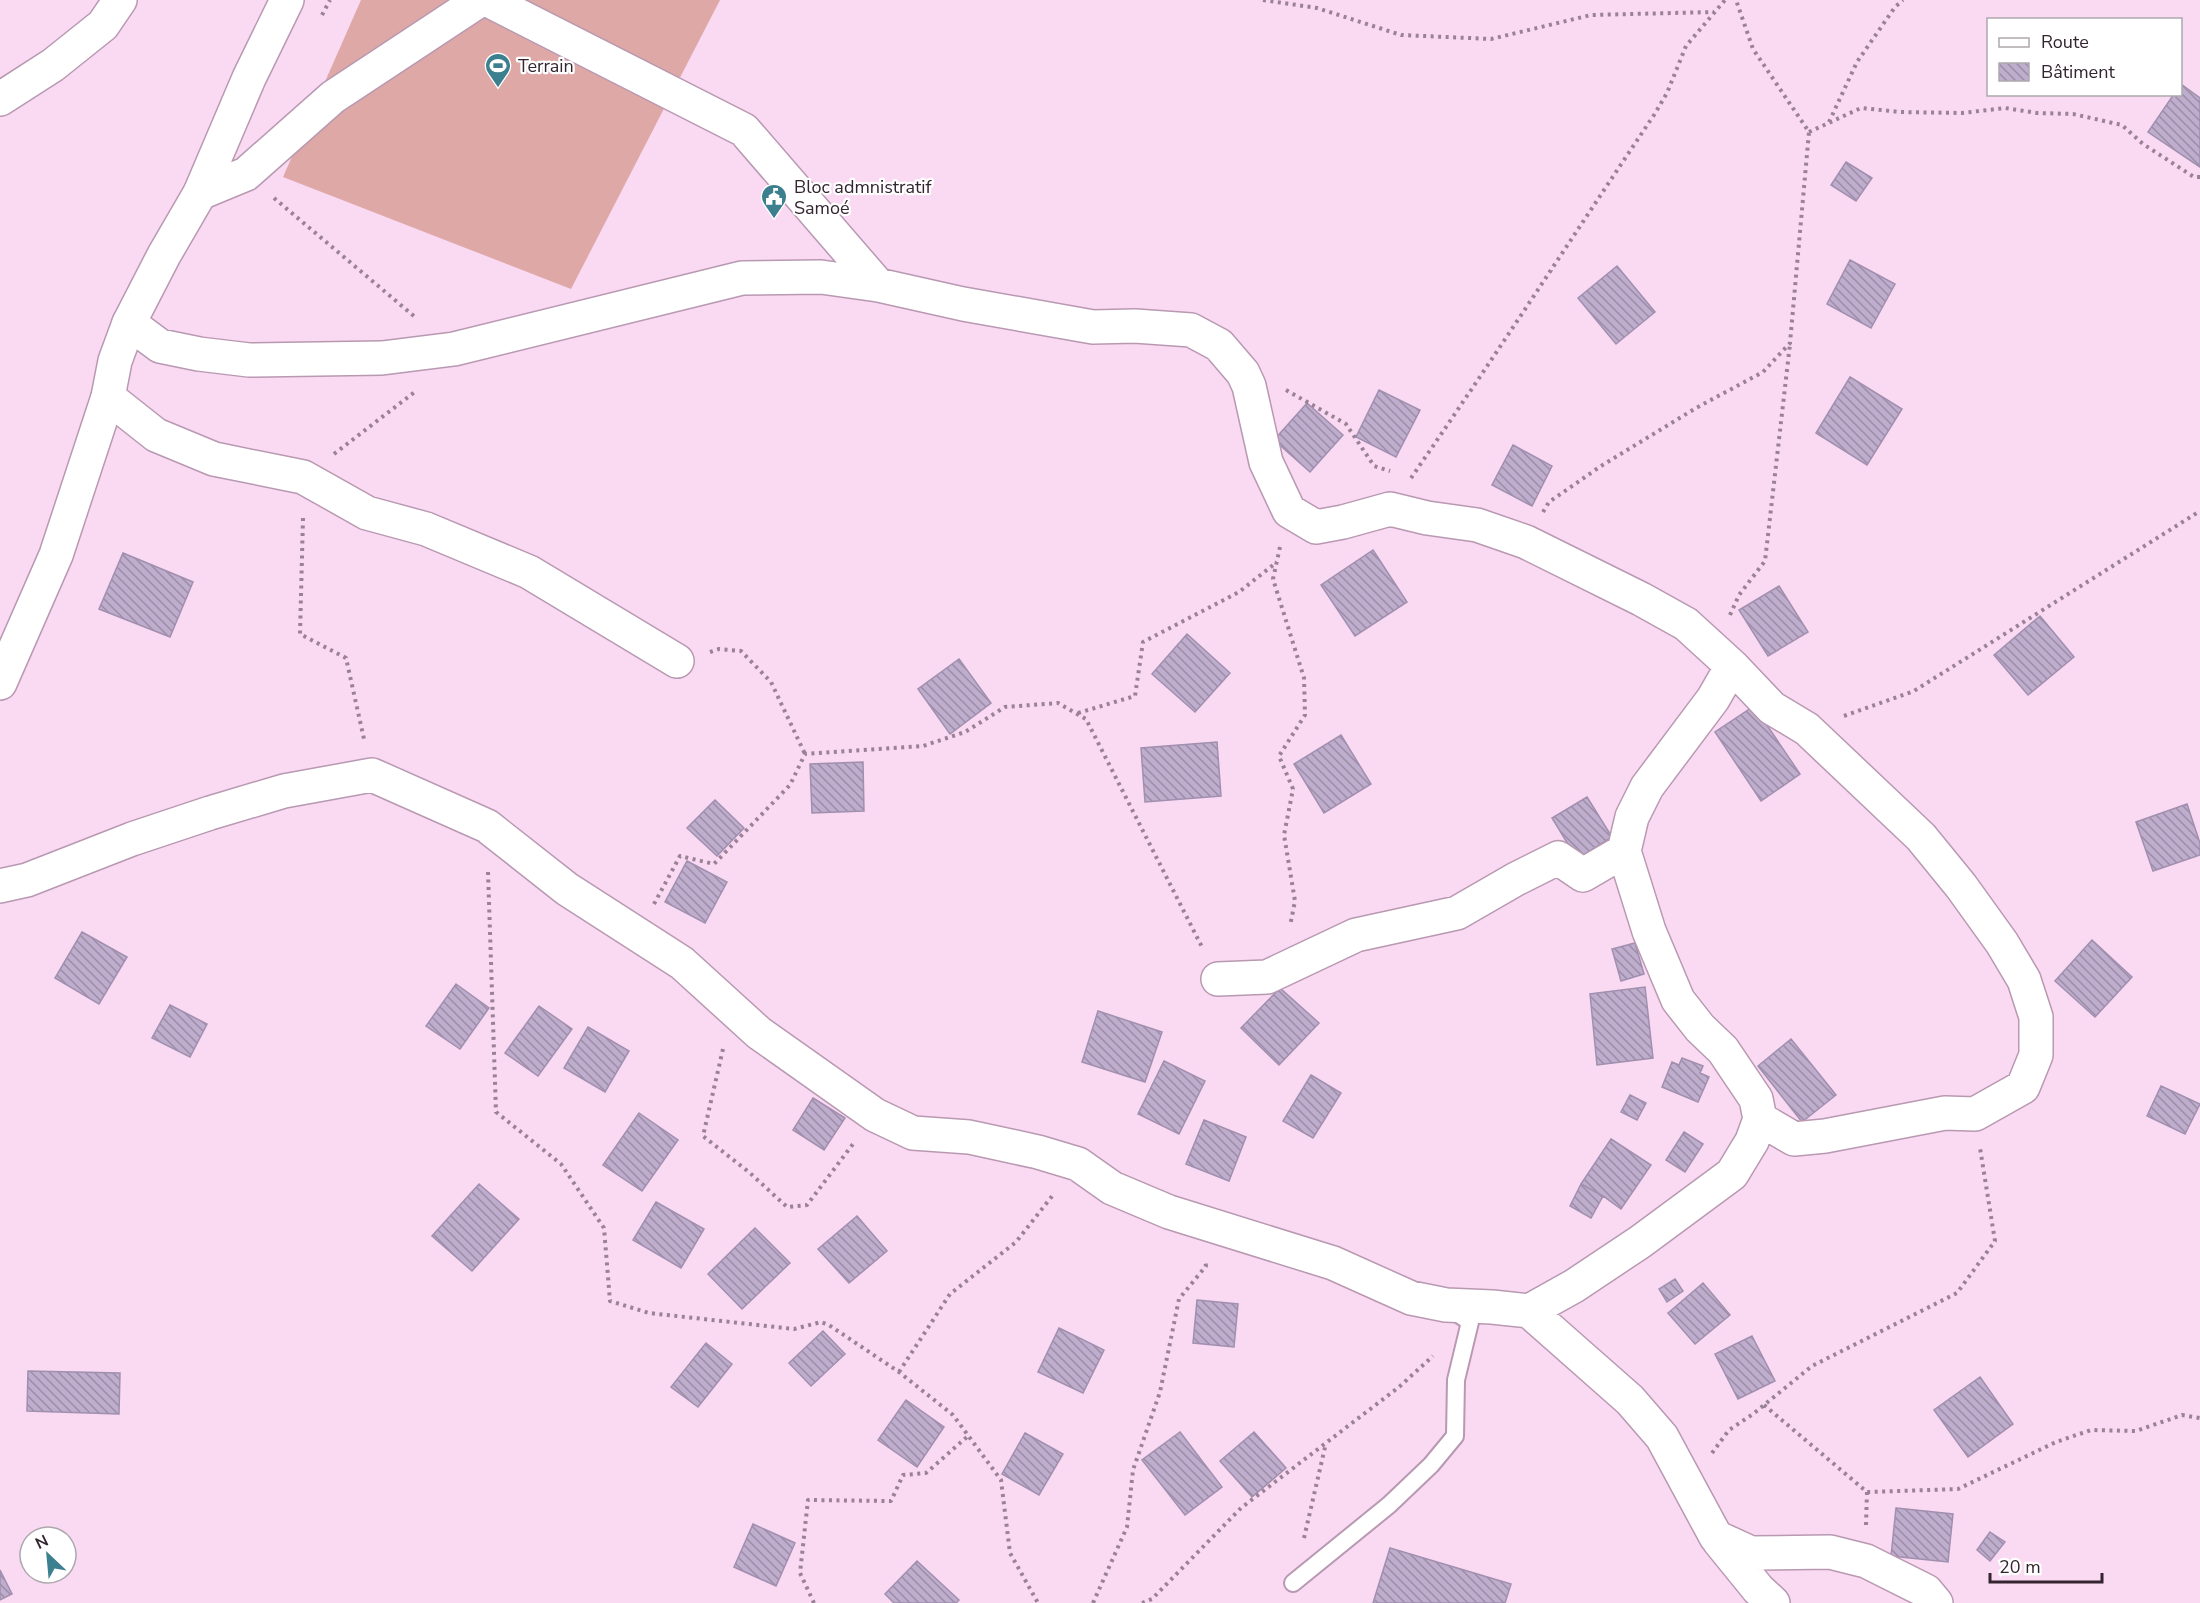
<svg xmlns="http://www.w3.org/2000/svg" width="2200" height="1603" font-family="'Nunito Sans',sans-serif">
	<style>
		.pitch { fill: #dea8a6 }
		.building { fill: url(#building-back-hatch); stroke: #a08fae; stroke-width: 1.5 }
		.lines { fill: none; stroke-linecap: round; stroke-linejoin: round }
		.service-casing { stroke: #b899b1; stroke-width: 20 }
		.minor-casing { stroke: #b899b1; stroke-width: 36 }
		.secondary-casing { stroke: #b899b1; stroke-width: 36 }
		.path { stroke: #9a8295; stroke-width: 4; stroke-dasharray: 3 4.5; stroke-linecap: butt }
		.service { stroke: #fff; stroke-width: 16 }
		.minor { stroke: #fff; stroke-width: 33 }
		.secondary { stroke: #fff; stroke-width: 33 }
		.labels { text-anchor: middle; stroke-width: 4.5; stroke-linejoin: round; paint-order: stroke }
		.poi-label { font-size: 18px; fill: #32252f; stroke: #fff; text-anchor: start }
	</style>
	<defs>
		<pattern id="building-back-hatch" width="6" height="6" patternUnits="userSpaceOnUse" patternTransform="scale(1.5)"><rect width="6" height="6" fill="#bfadcd"/><path d="M-1 5l2 2M0 0l6 6M5-1l2 2" fill="none" stroke="#9c8da7"/></pattern>
	</defs>
	<rect width="100%" height="100%" fill="#fad9f3"/>
	<path class="pitch" d="M 361,0 L 720,0 L 571,289 L 283,177 Z"/>
	<path class="building" d="M 2181,84 L 2200,98 L 2200,167 L 2148,132 L 2174,94 L 2180,94 Z
		M 1846,162 L 1872,178 L 1856,201 L 1831,185 Z
		M 1850,260 L 1895,284 L 1871,328 L 1827,304 Z
		M 1617,266 L 1655,312 L 1616,344 L 1578,298 Z
		M 1850,377 L 1902,409 L 1867,465 L 1816,433 Z
		M 1379,390 L 1420,410 L 1396,457 L 1356,437 Z
		M 1307,403 L 1343,435 L 1310,472 L 1274,440 Z
		M 1513,445 L 1552,466 L 1532,506 L 1492,485 Z
		M 1373,550 L 1407,602 L 1355,636 L 1321,585 Z
		M 123,553 L 193,582 L 170,637 L 99,609 Z
		M 1779,586 L 1808,632 L 1768,656 L 1739,610 Z
		M 2040,616 L 2074,657 L 2028,695 L 1994,655 Z
		M 1187,634 L 1230,673 L 1195,712 L 1152,674 Z
		M 959,659 L 991,703 L 950,734 L 918,689 Z
		M 1754,706 L 1800,774 L 1761,801 L 1715,732 Z
		M 1341,735 L 1371,784 L 1324,813 L 1294,764 Z
		M 1217,742 L 1221,796 L 1145,802 L 1141,748 Z
		M 863,762 L 864,811 L 812,813 L 810,764 Z
		M 1587,797 L 1612,837 L 1577,859 L 1552,818 Z
		M 715,800 L 744,828 L 717,856 L 687,828 Z
		M 2187,804 L 2200,843 L 2200,855 L 2153,871 L 2136,822 Z
		M 687,861 L 727,882 L 705,923 L 665,902 Z
		M 82,932 L 127,957 L 99,1004 L 55,978 Z
		M 2092,940 L 2132,977 L 2095,1017 L 2055,981 Z
		M 1635,943 L 1644,974 L 1621,981 L 1612,949 Z
		M 456,984 L 489,1008 L 460,1049 L 426,1026 Z
		M 1645,987 L 1653,1058 L 1597,1065 L 1590,994 Z
		M 1280,988 L 1319,1023 L 1279,1065 L 1241,1028 Z
		M 170,1005 L 207,1024 L 190,1057 L 152,1038 Z
		M 539,1006 L 572,1029 L 538,1076 L 505,1053 Z
		M 1098,1011 L 1162,1032 L 1145,1082 L 1082,1062 Z
		M 588,1027 L 629,1051 L 605,1092 L 564,1068 Z
		M 1791,1039 L 1836,1095 L 1802,1122 L 1758,1066 Z
		M 1682,1058 L 1703,1066 L 1700,1073 L 1709,1077 L 1698,1102 L 1662,1087 L 1672,1062 L 1679,1065 Z
		M 1164,1061 L 1205,1081 L 1179,1134 L 1138,1114 Z
		M 1311,1075 L 1341,1093 L 1313,1138 L 1283,1121 Z
		M 2161,1086 L 2200,1104 L 2185,1134 L 2147,1116 Z
		M 1630,1095 L 1646,1103 L 1637,1120 L 1621,1112 Z
		M 813,1098 L 845,1118 L 824,1150 L 793,1130 Z
		M 639,1113 L 678,1140 L 642,1191 L 603,1165 Z
		M 1204,1120 L 1246,1137 L 1229,1181 L 1186,1164 Z
		M 1684,1132 L 1703,1144 L 1685,1172 L 1666,1160 Z
		M 1611,1139 L 1651,1165 L 1621,1209 L 1603,1196 L 1581,1184 Z
		M 479,1184 L 519,1219 L 472,1271 L 432,1236 Z
		M 1581,1184 L 1603,1196 L 1591,1218 L 1570,1206 Z
		M 656,1202 L 704,1229 L 681,1268 L 633,1240 Z
		M 857,1216 L 887,1251 L 849,1283 L 818,1249 Z
		M 755,1228 L 790,1263 L 742,1309 L 708,1274 Z
		M 1675,1279 L 1683,1291 L 1667,1302 L 1659,1289 Z
		M 1703,1283 L 1730,1315 L 1695,1344 L 1668,1313 Z
		M 1197,1300 L 1238,1304 L 1234,1347 L 1193,1343 Z
		M 1059,1328 L 1104,1350 L 1083,1393 L 1038,1372 Z
		M 823,1331 L 845,1354 L 811,1386 L 789,1363 Z
		M 1752,1336 L 1775,1381 L 1738,1399 L 1715,1354 Z
		M 706,1343 L 732,1364 L 698,1407 L 671,1387 Z
		M 28,1371 L 120,1373 L 119,1414 L 27,1411 Z
		M 1980,1377 L 2013,1424 L 1968,1457 L 1934,1410 Z
		M 906,1400 L 944,1427 L 917,1467 L 878,1440 Z
		M 1180,1432 L 1222,1487 L 1185,1515 L 1142,1460 Z
		M 1254,1432 L 1286,1468 L 1252,1497 L 1220,1461 Z
		M 1025,1433 L 1063,1454 L 1039,1495 L 1002,1474 Z
		M 1896,1508 L 1953,1514 L 1948,1562 L 1891,1556 Z
		M 753,1524 L 795,1543 L 776,1586 L 734,1567 Z
		M 1990,1532 L 2005,1542 L 1990,1561 L 1977,1550 Z
		M 1390,1548 L 1511,1584 L 1505,1603 L 1373,1603 Z
		M 917,1561 L 959,1600 L 956,1603 L 894,1603 L 885,1594 Z
		M 0,1570 L 12,1594 L 0,1600 Z"/>
	<g class="lines">
		<defs>
			<path id="service" d="M 1293,1583 L 1389,1505 L 1431,1465 L 1455,1436 L 1456,1380 L 1470,1322 L 1454,1311"/>
			<path id="minor" d="M 488,0 L 744,130 L 878,285
				M 0,99 L 53,65 L 103,25 L 120,0
				M 200,193 L 246,174 L 333,97 L 480,0
				M 129,323 L 160,346 L 199,354 L 249,360 L 382,358 L 454,349 L 742,278 L 821,277 L 878,285 L 963,304 L 1093,327 L 1135,326 L 1191,330 L 1219,345 L 1243,373 L 1249,386 L 1266,462 L 1289,511 L 1316,527 L 1343,522 L 1390,509 L 1427,518 L 1477,525 L 1526,542 L 1641,599 L 1686,624 L 1732,666 L 1772,708 L 1807,729 L 1921,837 L 1961,886 L 2002,943 L 2024,980 L 2036,1017 L 2036,1055 L 2023,1087 L 1975,1114 L 1945,1113 L 1825,1136 L 1794,1139 L 1760,1119
				M 108,397 L 156,435 L 214,459 L 303,477 L 367,513 L 426,529 L 529,572 L 677,661
				M 0,886 L 27,880 L 132,839 L 210,813 L 284,791 L 372,775 L 487,826 L 567,889 L 682,963 L 759,1033 L 875,1115 L 913,1133 L 969,1137 L 1038,1152 L 1078,1164 L 1112,1188 L 1169,1212 L 1333,1263 L 1411,1298 L 1446,1305 L 1492,1307 L 1529,1311 L 1630,1400 L 1662,1437 L 1716,1537 L 1751,1553 L 1830,1552 L 1866,1561 L 1926,1591 L 1936,1603
				M 1218,979 L 1267,977 L 1356,935 L 1457,913 L 1516,879 L 1558,858 L 1583,875 L 1624,851
				M 1529,1311 L 1574,1286 L 1640,1242 L 1732,1174 L 1752,1141 L 1760,1119 L 1756,1099 L 1723,1050 L 1700,1028 L 1678,1000 L 1649,931 L 1624,851 L 1632,817 L 1647,787 L 1713,699 L 1732,666
				M 1719,1541 L 1758,1589 L 1773,1603"/>
			<path id="secondary" d="M 0,683 L 56,555 L 108,397 L 115,361 L 129,323 L 164,255 L 200,193 L 249,78 L 287,0"/>
		</defs>
		<use href="#service" class="service-casing"/>
		<use href="#minor" class="minor-casing"/>
		<use href="#secondary" class="secondary-casing"/>
		<path class="path" d="M 1263,0 L 1317,8 L 1401,35 L 1491,39 L 1591,15 L 1714,12
			M 322,15 L 330,0
			M 1829,122 L 1857,62 L 1895,7 L 1903,0
			M 1809,132 L 1861,108 L 1900,112 L 1962,113 L 2005,108 L 2037,113 L 2073,114 L 2122,125 L 2143,144 L 2194,177 L 2200,177
			M 274,198 L 415,317
			M 1286,390 L 1346,424 L 1374,466 L 1390,471
			M 334,454 L 416,391
			M 1411,478 C 1494,358 1573,236 1654,115 L 1667,93 L 1686,46 L 1725,0
			M 1543,512 L 1549,502 L 1601,466 L 1696,408 L 1763,372 L 1790,343 L 1809,132 L 1753,49 L 1736,0
			M 303,518 L 300,634 L 346,658 L 364,739
			M 1280,547 L 1273,579 L 1304,678 L 1305,715 L 1279,756 L 1293,789 L 1284,835 L 1295,901 L 1290,926
			M 1730,615 L 1739,595 L 1765,561 L 1790,344
			M 710,652 L 719,649 L 741,651 L 771,682 L 805,754
			M 1078,713 L 1135,696 L 1143,642 L 1239,592 L 1277,562
			M 1844,716 L 1914,691 L 2200,511
			M 488,872 L 496,1112 L 561,1164 L 604,1228 L 610,1301 L 649,1313 L 794,1329 L 821,1322 L 829,1325 L 899,1372 L 953,1415 L 1001,1480 L 1010,1553 L 1038,1603
			M 654,904 L 680,856 L 714,864 L 790,785 L 805,754 L 923,746 L 965,732 L 1005,707 L 1058,703 L 1086,719 L 1202,947
			M 723,1049 L 703,1136 L 750,1173 L 787,1207 L 807,1205 L 853,1144
			M 899,1372 L 950,1294 L 1016,1242 L 1053,1195
			M 1764,1405 L 1867,1492 L 1958,1489 L 2056,1442 L 2091,1430 L 2136,1431 L 2182,1415 L 2200,1418
			M 1712,1453 L 1729,1430 L 1753,1414 L 1812,1366 L 1957,1293 L 1995,1241 L 1980,1148
			M 1866,1525 L 1867,1492
			M 1304,1538 L 1326,1443
			M 814,1603 L 800,1573 L 808,1500 L 891,1501 L 903,1475 L 926,1473 L 968,1436
			M 1093,1603 L 1127,1527 L 1133,1470 L 1160,1392 L 1179,1299 L 1206,1266 L 1205,1261
			M 1142,1603 L 1152,1599 L 1241,1508 L 1399,1387 L 1433,1356"/>
		<use href="#service" class="service"/>
		<use href="#minor" class="minor"/>
		<use href="#secondary" class="secondary"/>
	</g>
	<defs>
		<symbol id="stadium-pin" viewBox="-11 -11 22 30"><path d="M0 17L-7.5 6A9.5 9.5 0 1 1 7.5 6Z" fill="#3c7f8f" stroke="#fff"/><path d="M0-5a6.5 5 0 1 0 0 10a6.5 5 0 1 0 0-10ZM-3.5-1.8h7v3.6h-7Z" fill="#fff"/></symbol>
		<symbol id="civic-pin" viewBox="-11 -11 22 30"><path d="M0 17L-7.5 6A9.5 9.5 0 1 1 7.5 6Z" fill="#3c7f8f" stroke="#fff"/><path d="M-.6-6.5H3V-4.5H.6V-3L4-1V1h2V6H-6V1h2V-1L-.6-3ZM-1.2 2.5V6h2.4V2.5Z" fill="#fff"/></symbol>
	</defs>
	<g fill-rule="evenodd">
		<use href="#stadium-pin" x="483" y="51" width="30" height="40"/>
		<use href="#civic-pin" x="759" y="182" width="30" height="40"/>
	</g>
	<g class="labels">
		<g class="poi-label">
			<text x="518" y="72">Terrain</text>
			<text x="794" y="193">Bloc admnistratif<tspan x="794" dy="21">Samoé</tspan></text>
		</g>
	</g>
	<rect x="1987" y="18" width="195" height="78" fill="#ffffff" stroke="#ada8ac" stroke-width="1.5"/>
	<rect x="1999" y="38" width="30" height="9" fill="#ffffff" stroke="#ada8ac" stroke-width="1.5"/>
	<text x="2041" y="48" font-size="18" fill="#32252f">Route</text>
	<rect x="1999" y="63" width="30" height="18" fill="url(#building-back-hatch)" stroke="#ada8ac" stroke-width="1.5"/>
	<text x="2041" y="78" font-size="18" fill="#32252f">Bâtiment</text>
	<g transform="translate(48 1555) rotate(334)"><circle r="28" fill="#ffffff" stroke="#ada8ac" stroke-width="1.5"/>
	<path d="M0-4.5L10 22L0 15L-10 22Z" fill="#3c7f8f"/>
	<text y="-9" font-size="16" font-weight="bold" text-anchor="middle" fill="#32252f">N</text>
	</g>
	<path d="M1990 1573v9h112v-9" fill="none" stroke="#32252f" stroke-width="3"/>
	<text x="1999" y="1573" font-size="18" fill="#32252f" stroke="#ffffff" stroke-width="4.5" paint-order="stroke">20 m</text>
</svg>
